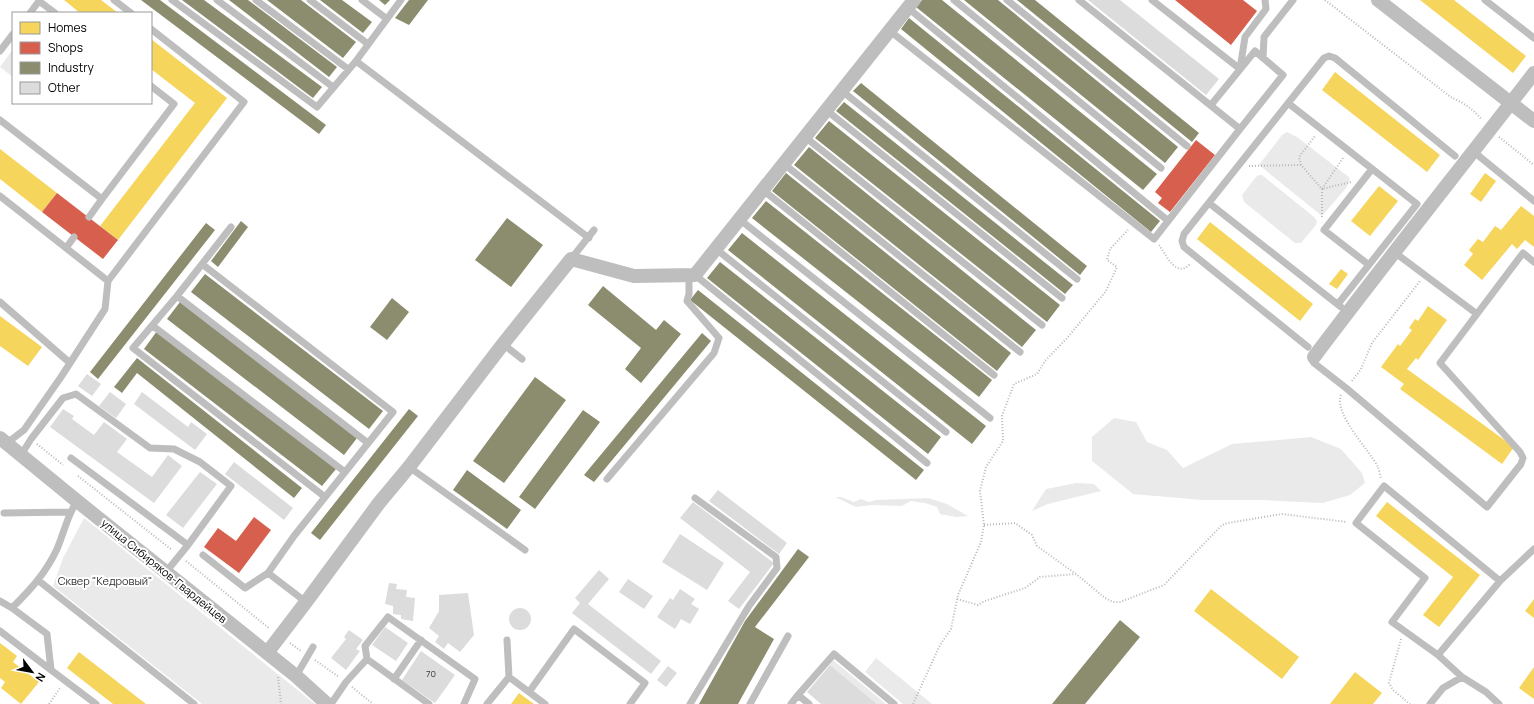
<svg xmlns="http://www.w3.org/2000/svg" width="1534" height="704" font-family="Manrope,sans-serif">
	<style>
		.green { fill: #eaeaea }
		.homes { fill: #f6d55c }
		.shops { fill: #d6604d }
		.industry { fill: #8c8c6e }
		.building { fill: #dcdcdc }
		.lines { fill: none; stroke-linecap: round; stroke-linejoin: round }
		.path { stroke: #b8b8b8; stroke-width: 2; stroke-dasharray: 1 2; stroke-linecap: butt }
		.service { stroke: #bebebe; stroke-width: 7 }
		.minor { stroke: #bebebe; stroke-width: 14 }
		.labels { text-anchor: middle; stroke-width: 4; stroke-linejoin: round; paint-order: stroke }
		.number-label { font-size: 9px; fill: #373737 }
		.street-label { font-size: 11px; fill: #000; stroke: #fff }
		.park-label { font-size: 11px; fill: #2f2f2f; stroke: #fff }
	</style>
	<rect width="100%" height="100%" fill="#fff"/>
	<path class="green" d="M 13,49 L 13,77 L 0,67 Z
		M 1287,132 L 1297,137 L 1350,178 L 1347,187 L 1322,216 L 1259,165 L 1282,135 Z
		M 1259,175 L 1262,175 L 1314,217 L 1317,221 L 1316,225 L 1301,243 L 1295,243 L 1244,202 L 1242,195 L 1256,177 Z
		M 1114,418 L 1136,422 L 1147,442 L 1167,450 L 1183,468 L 1232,444 L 1311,437 L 1341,449 L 1362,473 L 1365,483 L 1350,495 L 1323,503 L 1262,500 L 1202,500 L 1133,494 L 1092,461 L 1092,437 Z
		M 1076,483 L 1094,484 L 1101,491 L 1048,504 L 1032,511 L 1046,489 Z
		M 835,497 L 841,497 L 854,502 L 861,499 L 869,502 L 876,500 L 928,498 L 947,504 L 968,516 L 956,517 L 940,514 L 937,507 L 925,503 L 911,501 L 902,506 L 872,505 L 856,507 Z
		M 84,518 L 315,704 L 202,704 L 53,586 L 63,558 Z
		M 876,658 L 932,704 L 903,704 L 865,672 Z
		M 833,660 L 886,704 L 877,704 L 830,665 Z"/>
	<path class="homes" d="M 64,0 L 101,0 L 118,13 L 80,13 Z
		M 1420,0 L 1454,0 L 1526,56 L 1513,73 Z
		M 151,39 L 227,98 L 118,240 L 100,226 L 195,103 L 151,69 Z
		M 1335,72 L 1440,155 L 1427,172 L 1322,90 Z
		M 0,149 L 57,193 L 42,212 L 0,179 Z
		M 1485,173 L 1496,181 L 1481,202 L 1470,194 Z
		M 1379,186 L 1398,201 L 1370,236 L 1351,221 Z
		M 1521,206 L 1534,216 L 1534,247 L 1525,240 L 1517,249 L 1512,244 L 1482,280 L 1464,265 L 1473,254 L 1469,250 L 1478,239 L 1483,242 L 1495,226 L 1501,230 Z
		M 1210,222 L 1313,304 L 1300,321 L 1197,239 Z
		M 1341,269 L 1348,274 L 1337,289 L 1329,284 Z
		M 1428,306 L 1447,320 L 1418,360 L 1416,358 L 1407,369 L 1514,447 L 1502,464 L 1400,389 L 1404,384 L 1381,367 L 1398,344 L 1400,346 L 1412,330 L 1409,328 L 1415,319 L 1418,321 Z
		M 0,316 L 42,347 L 28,366 L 0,346 Z
		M 1387,502 L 1480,575 L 1439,627 L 1423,615 L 1453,577 L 1376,516 Z
		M 1211,589 L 1299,657 L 1282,679 L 1194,611 Z
		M 1534,599 L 1534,618 L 1525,611 Z
		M 0,643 L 17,656 L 13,662 L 39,682 L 21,704 L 1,688 L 5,682 L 0,678 Z
		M 79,652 L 146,704 L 113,704 L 67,668 Z
		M 1534,667 L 1534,699 L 1519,688 Z
		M 1355,672 L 1382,693 L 1373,704 L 1330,704 Z
		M 519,693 L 534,704 L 511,704 Z"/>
	<path class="shops" d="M 1175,0 L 1243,0 L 1257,11 L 1231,45 Z
		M 1196,140 L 1215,155 L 1170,212 L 1158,203 L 1162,198 L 1155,192 Z
		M 57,193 L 118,240 L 103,259 L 42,212 Z
		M 254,517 L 271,530 L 239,573 L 204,547 L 218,528 L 236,541 Z"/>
	<path class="industry" d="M 141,0 L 160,0 L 326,125 L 319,134 Z
		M 182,0 L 204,0 L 322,87 L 313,98 Z
		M 229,0 L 248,0 L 337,67 L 329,77 Z
		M 267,0 L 301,0 L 356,42 L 343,58 Z
		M 320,0 L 342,0 L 372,22 L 363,33 Z
		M 379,0 L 390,0 L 385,5 Z
		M 409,0 L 428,0 L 409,25 L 395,18 Z
		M 922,0 L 942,0 L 1157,174 L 1143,190 L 916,7 Z
		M 964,0 L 998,0 L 1178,147 L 1165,163 Z
		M 1017,0 L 1035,0 L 1199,133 L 1192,142 Z
		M 909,18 L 1160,221 L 1151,232 L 901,29 Z
		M 861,83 L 1087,266 L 1080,275 L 853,91 Z
		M 844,102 L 1073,285 L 1065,294 L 836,111 Z
		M 829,121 L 1060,305 L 1047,322 L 815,138 Z
		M 809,147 L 1036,330 L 1022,347 L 794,165 Z
		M 786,173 L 1011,353 L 997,371 L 772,191 Z
		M 766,201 L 992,380 L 979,397 L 752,218 Z
		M 507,218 L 543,245 L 511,287 L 475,260 Z
		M 241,221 L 248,227 L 218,267 L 211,261 Z
		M 206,223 L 215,230 L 98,379 L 90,372 Z
		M 742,233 L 986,426 L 972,444 L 728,250 Z
		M 720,262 L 941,437 L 928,454 L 707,278 Z
		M 205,274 L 383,411 L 369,429 L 191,292 Z
		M 603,286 L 656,330 L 664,320 L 681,334 L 641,383 L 625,369 L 641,348 L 588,305 Z
		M 698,290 L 924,470 L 916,480 L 690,300 Z
		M 392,298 L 409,312 L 387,340 L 370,327 Z
		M 180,302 L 357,438 L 344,455 L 167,319 Z
		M 157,331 L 336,469 L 322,486 L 144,349 Z
		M 702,333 L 711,341 L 594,482 L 584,475 Z
		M 137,358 L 302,488 L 294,498 L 137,373 L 122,393 L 114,387 Z
		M 535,377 L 566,400 L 504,483 L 473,461 Z
		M 409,409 L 418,416 L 320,540 L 311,533 Z
		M 583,410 L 600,422 L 535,509 L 519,497 Z
		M 467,470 L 521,510 L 507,529 L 453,490 Z
		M 798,549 L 809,557 L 755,627 L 774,639 L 738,704 L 699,704 L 745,621 Z
		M 1120,620 L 1140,637 L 1085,704 L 1052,704 Z"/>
	<path class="building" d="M 1088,0 L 1120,0 L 1219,79 L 1206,95 Z
		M 87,374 L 101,384 L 92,396 L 78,386 Z
		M 110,392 L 126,404 L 116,418 L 99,406 Z
		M 142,392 L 188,427 L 191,422 L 207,434 L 195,450 L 134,404 Z
		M 63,409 L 74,416 L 72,419 L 94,435 L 104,422 L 127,439 L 117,452 L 152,477 L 168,455 L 182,466 L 154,503 L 50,427 Z
		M 234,462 L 293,508 L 284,520 L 225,474 Z
		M 200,472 L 217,484 L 183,528 L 166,515 Z
		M 718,490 L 787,543 L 779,554 L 709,501 Z
		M 693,502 L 774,563 L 739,609 L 728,601 L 750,572 L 680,518 Z
		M 680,534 L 724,563 L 707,590 L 662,562 Z
		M 599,570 L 609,579 L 588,604 L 661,661 L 651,674 L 572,613 L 580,603 L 575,598 Z
		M 628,579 L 653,596 L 644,609 L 619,592 Z
		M 389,583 L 397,584 L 396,589 L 407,590 L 406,597 L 415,598 L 413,621 L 401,619 L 401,615 L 393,614 L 393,606 L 385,604 Z
		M 680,589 L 695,599 L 691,604 L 699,609 L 690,624 L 681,619 L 675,629 L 657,617 L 670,598 L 673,600 Z
		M 468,593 L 474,635 L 460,652 L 448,643 L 444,649 L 435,642 L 439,636 L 429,628 L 439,611 L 439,595 Z
		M509 619a11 11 0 1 1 22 0a11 11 0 1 1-22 0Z
		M 385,627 L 408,643 L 396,661 L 372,645 Z
		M 349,630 L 363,640 L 356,649 L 360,651 L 346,670 L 331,658 L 346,639 L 344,637 Z
		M 421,651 L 455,675 L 435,703 L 402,680 Z
		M 830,665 L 877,704 L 821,704 L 807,692 Z
		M 668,666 L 677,673 L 666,687 L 657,680 Z"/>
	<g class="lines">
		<path class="path" d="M 1325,0 L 1452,98 C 1463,102 1474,110 1482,120
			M 1499,137 L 1534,165
			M 1343,158 L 1322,189 L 1351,182
			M 1301,165 L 1299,157 L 1315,136
			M 1249,166 L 1301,165 L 1322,189 L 1322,217
			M 1159,245 C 1166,255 1177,279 1190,264
			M 1352,381 L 1361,369 L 1372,343 L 1420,281
			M 1341,395 C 1333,413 1370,451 1378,467 C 1379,470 1380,475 1381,479
			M 37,444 L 63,465
			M 78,476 L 172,550
			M 984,525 L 1015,523 L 1032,535 L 1037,546 L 1076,574 L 1105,598 L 1113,602 L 1120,602 L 1164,585 L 1222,525 L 1228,523 L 1282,514 L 1347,522
			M 186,561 L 270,629
			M 957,599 L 978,605 L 985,601 L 1025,588 L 1040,577 L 1076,574
			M 1401,639 L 1389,683 L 1393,690 L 1410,704
			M 290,643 L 301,651
			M 315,660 L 339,677
			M 278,677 L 281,704
			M 352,687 L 373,704
			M 49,704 L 60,688
			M 913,704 L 940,645 L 951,629 L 958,595 L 981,542 L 984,525 L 980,491 L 986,467 L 1003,441 L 1002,416 L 1014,384 L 1037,374 L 1045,361 L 1068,337 L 1106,291 L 1117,267 L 1107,260 L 1110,249 L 1128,230"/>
		<path class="service" d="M 114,0 L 131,13
			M 172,0 L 317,107 L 356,61 L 401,0
			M 217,0 L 333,87
			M 256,0 L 348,69
			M 310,0 L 368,44
			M 362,0 L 387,19
			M 954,0 L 1161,168
			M 1007,0 L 1187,146
			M 1079,0 L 1240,129 L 1283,75 L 1255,51 L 1211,105
			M 1152,0 L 1240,69 L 1245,37 L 1266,9 L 1265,0
			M 1485,0 L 1534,38
			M 908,8 L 1166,219
			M 30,13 L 39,1 L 55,13
			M 890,31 L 1154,239 L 1240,129
			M 0,51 L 13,34
			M 1263,58 L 1264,37 L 1293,0
			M 356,61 L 589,238
			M 842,91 L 1077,279
			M 1288,103 L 1417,204 L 1338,304
			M 826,110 L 1062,298
			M 0,120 L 102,199 L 89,217
			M 805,137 L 1042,325
			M 1474,152 L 1534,201
			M 784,164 L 1020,352
			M 763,190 L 994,375
			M 0,196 L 108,281 L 105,309 L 61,377 L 24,430 L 7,443
			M 102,199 L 174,104 L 151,86
			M 1209,203 L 1341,307
			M 739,219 L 990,418
			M 231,227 L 177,296 L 133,348 L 325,497
			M 66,248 L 74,237
			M 716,249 L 946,432
			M 1394,252 L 1477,314
			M 571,259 L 594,230
			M 202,264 L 393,412 L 294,536 L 268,573 L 306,602
			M 1369,265 L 1324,230 L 1372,169
			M 695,275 L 927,463
			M 108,281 L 244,102 L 151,29
			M 177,296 L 368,443
			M 0,302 L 70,363
			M 153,326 L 345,472
			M 503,344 L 522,359
			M 1308,347 L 1184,247 L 1182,241 L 1184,234 L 1324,58 L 1329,56 L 1335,58 L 1455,156
			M 1314,357 L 1312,360 L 1314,363 L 1346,388 L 1487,507 L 1521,464 L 1523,458 L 1520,452 L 1440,363 L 1523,253 L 1534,262
			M 21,455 L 31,439 L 63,398 L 76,394 L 150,448 L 174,449 L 200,462 L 231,486 L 188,545 L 166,572
			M 71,458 L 188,545
			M 409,467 L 525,550
			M 607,479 L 714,353 L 719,338 L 687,301 L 689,294 L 689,275
			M 4,513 L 70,512
			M 203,555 L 245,588 L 268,573
			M 39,581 L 194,704
			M 1500,581 L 1534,549
			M 0,601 L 12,608 C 30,590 46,573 57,549 C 64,533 67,516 77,501
			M 12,608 L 47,634 L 51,670 L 96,704
			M 0,631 L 51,670
			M 1438,655 L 1392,622 L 1425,578 L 1356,523 L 1384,486 L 1500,581 L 1438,655 L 1462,677
			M 367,659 L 365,646 L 388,617 L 475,679 L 464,704
			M 296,676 L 313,647
			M 509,677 L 545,704
			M 394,679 L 421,640
			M 529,692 L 574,629 L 645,683 L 630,704
			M 331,704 L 346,682 L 367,659 L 429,704
			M 487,704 L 509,677 L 507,640
			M 690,704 L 749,606 L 777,568 L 776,557 L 695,498
			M 750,704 L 788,636
			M 791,704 L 798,695
			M 809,704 L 798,695 L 834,654 L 894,704
			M 1430,704 L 1443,688 L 1462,677 L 1486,692 L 1499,704"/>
		<path class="minor" d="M 1378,0 L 1534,121
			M 1314,357 C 1386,261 1461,168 1534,73
			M 0,438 L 77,501 L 296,676 L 327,704
			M 267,653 L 306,602 L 379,503 L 409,467 L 503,344 L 571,259 L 634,276 L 695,275 L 914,0"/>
	</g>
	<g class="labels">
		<g class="number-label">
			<text x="431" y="677">70</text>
		</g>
		<g class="street-label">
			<text transform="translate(164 571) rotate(39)" y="4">улица Сибиряков-Гвардейцев</text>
		</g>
		<g class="park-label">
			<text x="105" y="585">Сквер "Кедровый"</text>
		</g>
	</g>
	<rect x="12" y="12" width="140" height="92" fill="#ffffff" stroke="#999999"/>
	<rect x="20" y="22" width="20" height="12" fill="#f6d55c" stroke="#999999"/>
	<text x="48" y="32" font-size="12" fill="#000000">Homes</text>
	<rect x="20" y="42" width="20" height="12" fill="#d6604d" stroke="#999999"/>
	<text x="48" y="52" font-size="12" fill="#000000">Shops</text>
	<rect x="20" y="62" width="20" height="12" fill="#8c8c6e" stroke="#999999"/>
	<text x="48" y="72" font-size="12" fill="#000000">Industry</text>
	<rect x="20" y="82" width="20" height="12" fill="#dcdcdc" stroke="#999999"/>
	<text x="48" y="92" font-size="12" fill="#000000">Other</text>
	<g transform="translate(32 672) rotate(122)" stroke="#ffffff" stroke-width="3" paint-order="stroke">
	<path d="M0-3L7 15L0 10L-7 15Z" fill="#000000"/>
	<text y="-6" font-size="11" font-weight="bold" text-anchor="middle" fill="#000000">N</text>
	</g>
</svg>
